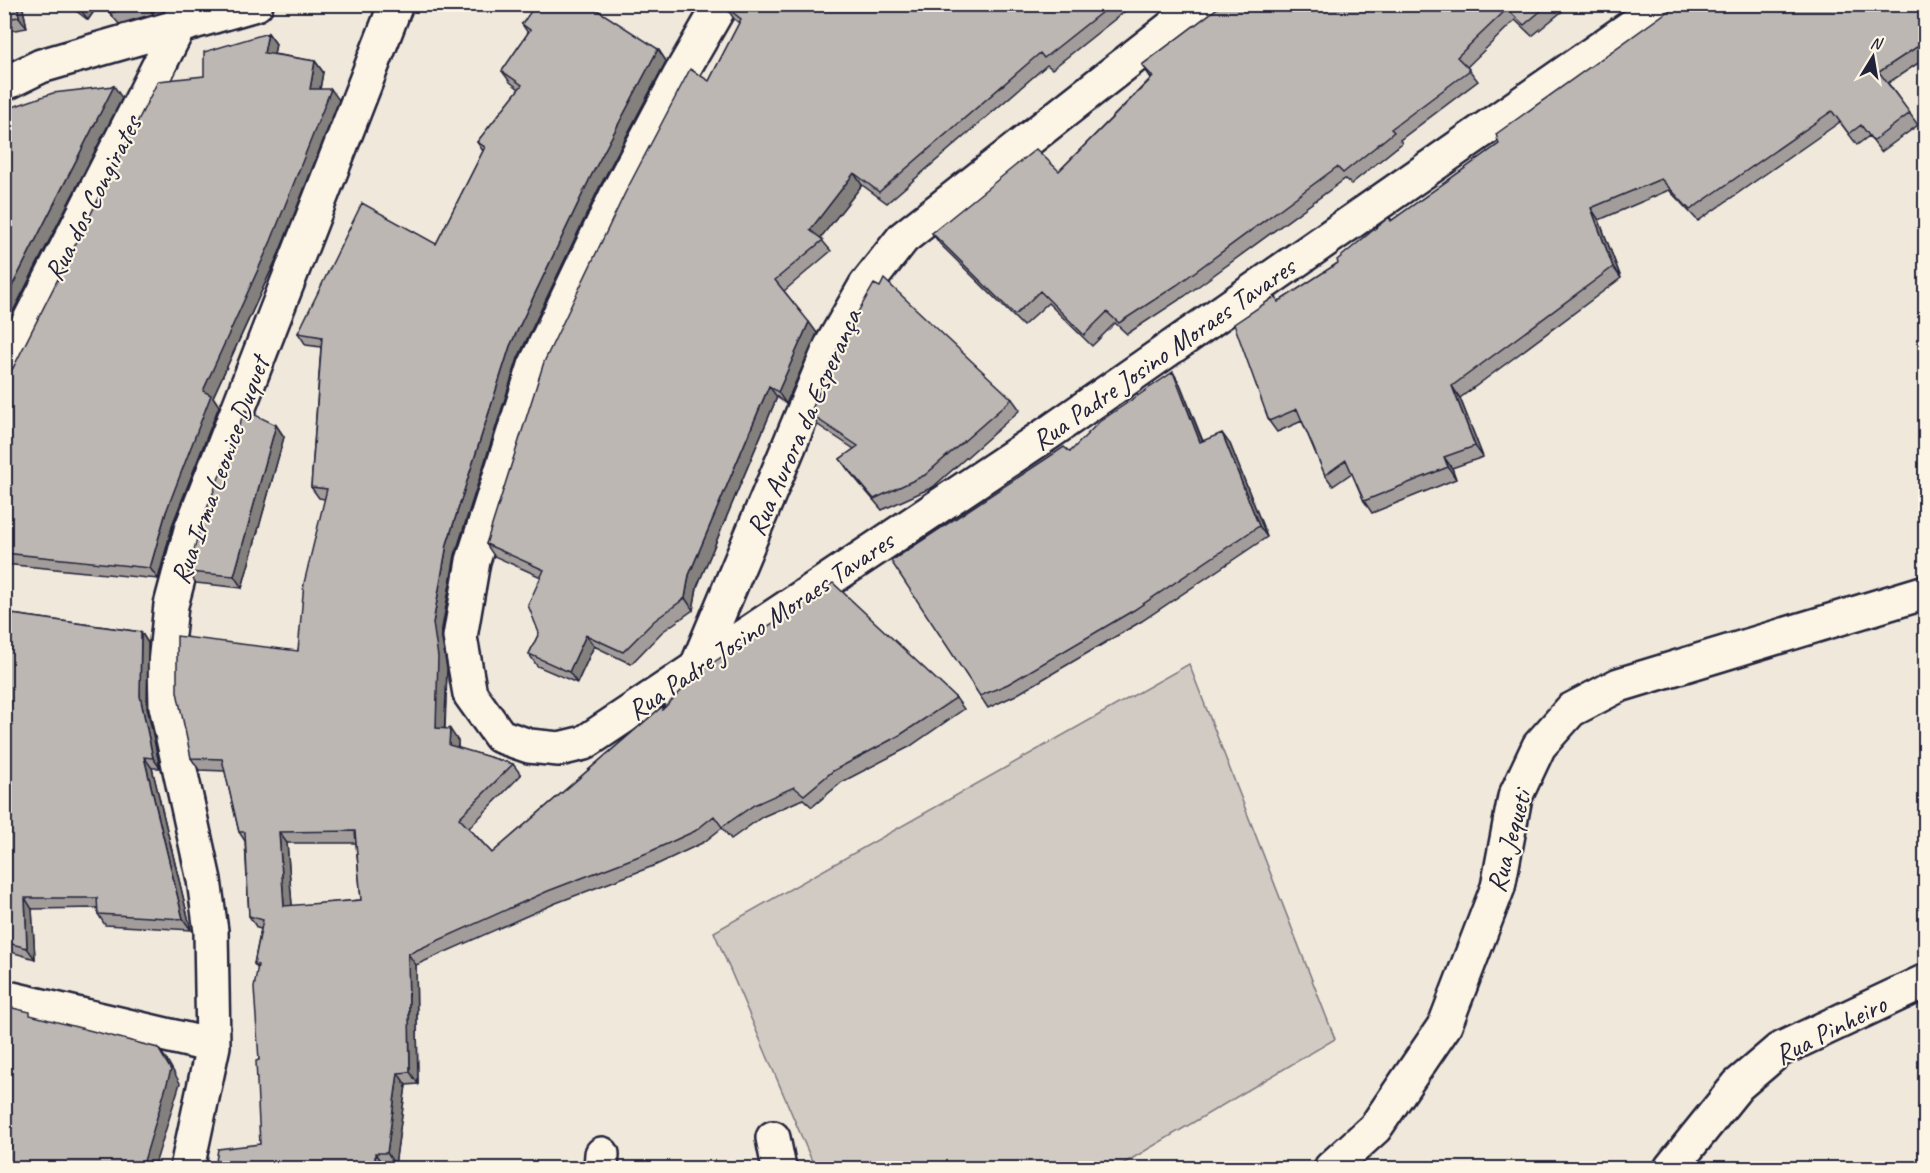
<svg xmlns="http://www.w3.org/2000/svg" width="1930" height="1173" font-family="Caveat,sans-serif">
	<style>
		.grass { fill: #d1cbc3; stroke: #7a767f; stroke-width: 1.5 }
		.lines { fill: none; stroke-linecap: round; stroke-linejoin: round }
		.minor-casing { stroke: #22223b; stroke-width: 38 }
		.minor { stroke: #fcf5e5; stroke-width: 33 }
		.wall { fill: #a29d9a; stroke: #22223b; stroke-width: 1.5; fill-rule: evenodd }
		.shaded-wall { fill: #84807d; stroke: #22223b; stroke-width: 1.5 }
		.building { fill: #bcb7b3; stroke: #22223b; stroke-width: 1.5; fill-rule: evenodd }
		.labels { text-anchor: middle; stroke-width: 4.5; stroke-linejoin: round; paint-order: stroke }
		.street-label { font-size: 28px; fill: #22223b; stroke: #fcf5e5 }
	</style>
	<rect width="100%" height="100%" fill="#efe8db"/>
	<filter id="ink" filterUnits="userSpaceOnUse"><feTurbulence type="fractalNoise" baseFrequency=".0167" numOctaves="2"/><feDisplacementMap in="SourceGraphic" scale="12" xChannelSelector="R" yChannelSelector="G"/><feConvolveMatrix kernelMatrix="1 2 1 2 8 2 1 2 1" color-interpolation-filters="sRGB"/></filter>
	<g filter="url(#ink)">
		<path class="grass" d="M 1189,664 L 1335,1039 L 1116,1168 L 815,1168 L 714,932 Z"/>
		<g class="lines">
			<defs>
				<path id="minor" d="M 721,4 L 680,75 L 616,196 L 535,366 L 473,561 L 460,637 L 470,694 L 500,736 L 529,746 L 559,749 L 584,743 L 1050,432 L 1664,4
					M 4,84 L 41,66 L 256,4
					M 4,371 L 180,24 L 184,4
					M 697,666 L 830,348 L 866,285 L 903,238 L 1201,4
					M 4,997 L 213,1046
					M 773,1138 L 779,1168
					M 187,1168 L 213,1046 L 211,931 L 204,880 L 166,706 L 165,664 L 171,605 L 191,530 L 396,4
					M 601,1168 L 602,1154
					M 1331,1168 L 1375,1128 L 1445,1025 L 1498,887 L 1515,797 L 1539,746 L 1571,710 L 1619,685 L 1926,592
					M 1671,1168 L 1738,1085 L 1779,1050 L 1926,981"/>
			</defs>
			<use href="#minor" class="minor-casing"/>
			<use href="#minor" class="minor"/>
		</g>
		<path class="wall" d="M 4,4 L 22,4 L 27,28 L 4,32 Z
			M 67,4 L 99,4 L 88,20 Z
			M 102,4 L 156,4 L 153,14 L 119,24 Z
			M 727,4 L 1134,4 L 1052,69 L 1047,65 L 887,203 L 862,185 L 820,238 L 831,251 L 784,291 L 817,333 L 786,404 L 777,397 L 697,587 L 693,610 L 662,632 L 631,664 L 594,646 L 577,683 L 537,666 L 529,654 L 539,633 L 541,577 L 494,556 L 486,544 L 709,81 L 739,23 L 734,19 L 726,7 Z
			M 1223,4 L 1571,4 L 1532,36 L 1515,20 L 1467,67 L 1478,81 L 1400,140 L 1402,143 L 1351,184 L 1345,179 L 1185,296 L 1127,334 L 1115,323 L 1092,346 L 1048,303 L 1023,326 L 940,244 L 932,233 L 1059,171 L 1151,78 L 1142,65 Z
			M 1926,4 L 1926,58 L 1888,83 L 1918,125 L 1881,152 L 1869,136 L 1857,145 L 1840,122 L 1698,221 L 1669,190 L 1599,220 L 1621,278 L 1460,398 L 1483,457 L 1452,468 L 1456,479 L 1372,513 L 1364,501 L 1352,473 L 1333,486 L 1325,475 L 1302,421 L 1277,432 L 1269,421 L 1280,301 L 1338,263 L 1389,217 L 1392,220 L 1499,144 Z
			M 522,24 L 658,49 L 666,61 L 599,188 L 518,358 L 455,555 L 441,634 L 447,669 L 445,729 L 458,741 L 458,748 L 513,764 L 521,775 L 469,828 L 492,853 L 664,705 L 665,707 L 956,698 L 964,709 L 909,747 L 842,782 L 812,807 L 803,799 L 762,817 L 731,839 L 722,828 L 704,842 L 656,865 L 556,903 L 416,965 L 418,1084 L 406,1085 L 395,1165 L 383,1165 L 260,1144 L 258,969 L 254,964 L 261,929 L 257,928 L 249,916 L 245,841 L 239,832 L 225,771 L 199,770 L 191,758 L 298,651 L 325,499 L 319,498 L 311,487 L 321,347 L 306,345 L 298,333 L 436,244 L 483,151 L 477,142 L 519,89 L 510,82 L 502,71 L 528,33 ZM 287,843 L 356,843 L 361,900 L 292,906 Z
			M 268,33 L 276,44 L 274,54 L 315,61 L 323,72 L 320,89 L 339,100 L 279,253 L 213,397 L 219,406 L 173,523 L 158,579 L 4,564 L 4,376 L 7,375 L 13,368 L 204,76 Z
			M 1180,384 L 1203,441 L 1230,444 L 1267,537 L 1142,621 L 1016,695 L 988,708 L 980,696 L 1070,452 Z
			M 1012,399 L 1020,410 L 933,487 L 882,510 L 848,470 L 840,459 L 854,449 L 818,425 L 810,414 Z
			M 276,425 L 284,437 L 242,588 L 196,583 L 188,572 Z
			M 4,613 L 141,632 L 148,643 L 147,707 L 160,768 L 152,768 L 191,930 L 105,925 L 98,914 L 97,908 L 32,909 L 35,959 L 4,950 Z"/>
		<path class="shaded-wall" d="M 17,4 L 22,4 L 27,28 L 19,17 Z
			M 84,4 L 99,4 L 88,20 L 80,9 Z
			M 146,4 L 156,4 L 153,14 Z
			M 268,33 L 276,44 L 272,64 L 264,53 Z
			M 658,49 L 666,61 L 599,188 L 518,358 L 455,555 L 441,634 L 447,669 L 444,740 L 436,728 L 433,623 L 447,544 L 510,346 L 591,176 Z
			M 315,61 L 323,72 L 318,100 L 310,89 Z
			M 114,86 L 122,98 L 4,329 L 4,302 Z
			M 331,89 L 339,100 L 279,253 L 213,397 L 219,406 L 173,523 L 158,579 L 150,568 L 166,512 L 203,391 Z
			M 854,173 L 862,185 L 818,241 L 810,230 Z
			M 1591,208 L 1599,220 L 1621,278 L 1613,267 Z
			M 809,322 L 817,333 L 786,404 L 778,392 Z
			M 1173,372 L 1180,384 L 1207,453 L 1200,442 Z
			M 769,386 L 777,397 L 697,587 L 693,610 L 685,598 L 689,575 Z
			M 1452,386 L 1460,398 L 1483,457 L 1475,446 Z
			M 276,425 L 284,437 L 242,588 L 234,576 Z
			M 1222,433 L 1230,444 L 1267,537 L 1259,526 Z
			M 1444,457 L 1452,468 L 1456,479 L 1448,467 Z
			M 141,632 L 148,643 L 147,707 L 160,768 L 153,758 L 140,696 Z
			M 586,635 L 594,646 L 577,683 L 569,672 Z
			M 450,729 L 458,741 L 458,757 L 449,745 Z
			M 144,757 L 152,768 L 191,930 L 183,919 Z
			M 279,832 L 287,843 L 293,918 L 284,906 Z
			M 25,898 L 32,909 L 35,959 L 27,948 Z
			M 408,954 L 416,965 L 418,1084 L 410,1072 Z
			M 158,1048 L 167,1060 L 180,1083 L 154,1168 L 142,1168 Z
			M 398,1073 L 406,1085 L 395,1165 L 387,1153 Z
			M 375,1153 L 383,1165 L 383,1168 L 375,1168 Z"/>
		<path class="building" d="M 4,4 L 17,4 L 19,17 L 4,19 Z
			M 74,4 L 84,4 L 80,9 Z
			M 104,4 L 141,4 L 111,13 Z
			M 536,4 L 588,4 L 658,49 L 591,176 L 510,346 L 447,544 L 433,623 L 438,657 L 436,728 L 450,729 L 449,745 L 513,764 L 459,818 L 492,853 L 664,705 L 663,709 L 702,670 L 833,583 L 956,698 L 900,735 L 833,771 L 804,795 L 794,787 L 754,805 L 722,827 L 714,816 L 695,831 L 647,853 L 548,891 L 408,954 L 410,1072 L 398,1073 L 387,1153 L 375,1153 L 375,1168 L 215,1168 L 218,1149 L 260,1144 L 256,1061 L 259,1060 L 254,988 L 258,965 L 254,964 L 263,920 L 249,916 L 245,832 L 239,832 L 222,759 L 191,758 L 177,692 L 177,636 L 298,651 L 304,583 L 327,489 L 311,487 L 322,337 L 298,333 L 362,203 L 436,244 L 485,147 L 477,142 L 522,85 L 502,71 L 530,30 L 522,24 ZM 355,831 L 361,900 L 284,906 L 279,832 Z
			M 727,4 L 1112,4 L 1044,58 L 1040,53 L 879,192 L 854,173 L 810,230 L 823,240 L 775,280 L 809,322 L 778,392 L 769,386 L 689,575 L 685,598 L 654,621 L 623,652 L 586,635 L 569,672 L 529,654 L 539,633 L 528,605 L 544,570 L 486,544 L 544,362 L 625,193 L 688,73 L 690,69 L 709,81 L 741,19 L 726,7 Z
			M 1223,4 L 1549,4 L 1524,25 L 1507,9 L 1457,57 L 1470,70 L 1391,129 L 1394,132 L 1343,173 L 1337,167 L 1177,285 L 1119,323 L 1107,312 L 1084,335 L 1040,291 L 1015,315 L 932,233 L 1036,149 L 1059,171 L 1153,77 L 1142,65 Z
			M 1678,4 L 1926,4 L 1926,41 L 1879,72 L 1910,113 L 1873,141 L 1861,125 L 1849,134 L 1832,111 L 1690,210 L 1661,179 L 1591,208 L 1613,267 L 1452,386 L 1475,446 L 1444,457 L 1448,467 L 1364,501 L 1346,460 L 1325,475 L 1297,409 L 1269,421 L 1234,324 L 1276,296 L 1278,302 L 1338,263 L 1337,260 L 1389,217 L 1391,221 L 1499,144 L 1496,134 Z
			M 268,33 L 264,53 L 315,61 L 310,89 L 331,89 L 271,241 L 203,391 L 211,395 L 166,512 L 150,568 L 4,553 L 4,376 L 7,375 L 13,368 L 158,81 L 204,76 L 204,52 Z
			M 114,86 L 4,302 L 4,110 L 53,93 Z
			M 884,279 L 1012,399 L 925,475 L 874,499 L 840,459 L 858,446 L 810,414 L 839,345 L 874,284 L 880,287 Z
			M 1173,372 L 1200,442 L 1222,433 L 1259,526 L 1134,610 L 1008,684 L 980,696 L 891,561 L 1064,447 L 1070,452 L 1099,422 Z
			M 245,410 L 276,425 L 234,576 L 188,572 L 201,524 Z
			M 4,613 L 141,632 L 140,696 L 153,758 L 144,757 L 183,919 L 98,914 L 97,898 L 25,898 L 27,948 L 4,942 Z
			M 4,1006 L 30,1012 L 30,1015 L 158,1048 L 171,1070 L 142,1168 L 4,1168 Z"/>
	</g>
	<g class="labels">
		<g class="street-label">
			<text transform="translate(92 198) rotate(-63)" y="10">Rua dos Congirates</text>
			<text transform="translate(1163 353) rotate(-35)" y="10">Rua Padre Josino Moraes Tavares</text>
			<text transform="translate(803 422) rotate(-66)" y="10">Rua Aurora da Esperança</text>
			<text transform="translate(219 470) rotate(-70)" y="10">Rua Irma Leonice Duquet</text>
			<text transform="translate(760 625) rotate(-34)" y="10">Rua Padre Josino Moraes Tavares</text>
			<text transform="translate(1508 841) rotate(-75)" y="10">Rua Jequeti</text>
			<text transform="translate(1830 1029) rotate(-27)" y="10">Rua Pinheiro</text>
		</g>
	</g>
	<rect width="1930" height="1173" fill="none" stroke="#fcf5e5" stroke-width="24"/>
	<rect x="12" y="12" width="1906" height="1149" fill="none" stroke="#22223b" stroke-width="2" filter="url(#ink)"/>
	<g transform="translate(1873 57) rotate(11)" stroke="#fcf5e5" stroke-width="4.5" paint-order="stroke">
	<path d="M0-4.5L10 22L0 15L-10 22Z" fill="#22223b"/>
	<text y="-9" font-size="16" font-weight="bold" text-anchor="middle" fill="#22223b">N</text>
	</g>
</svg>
